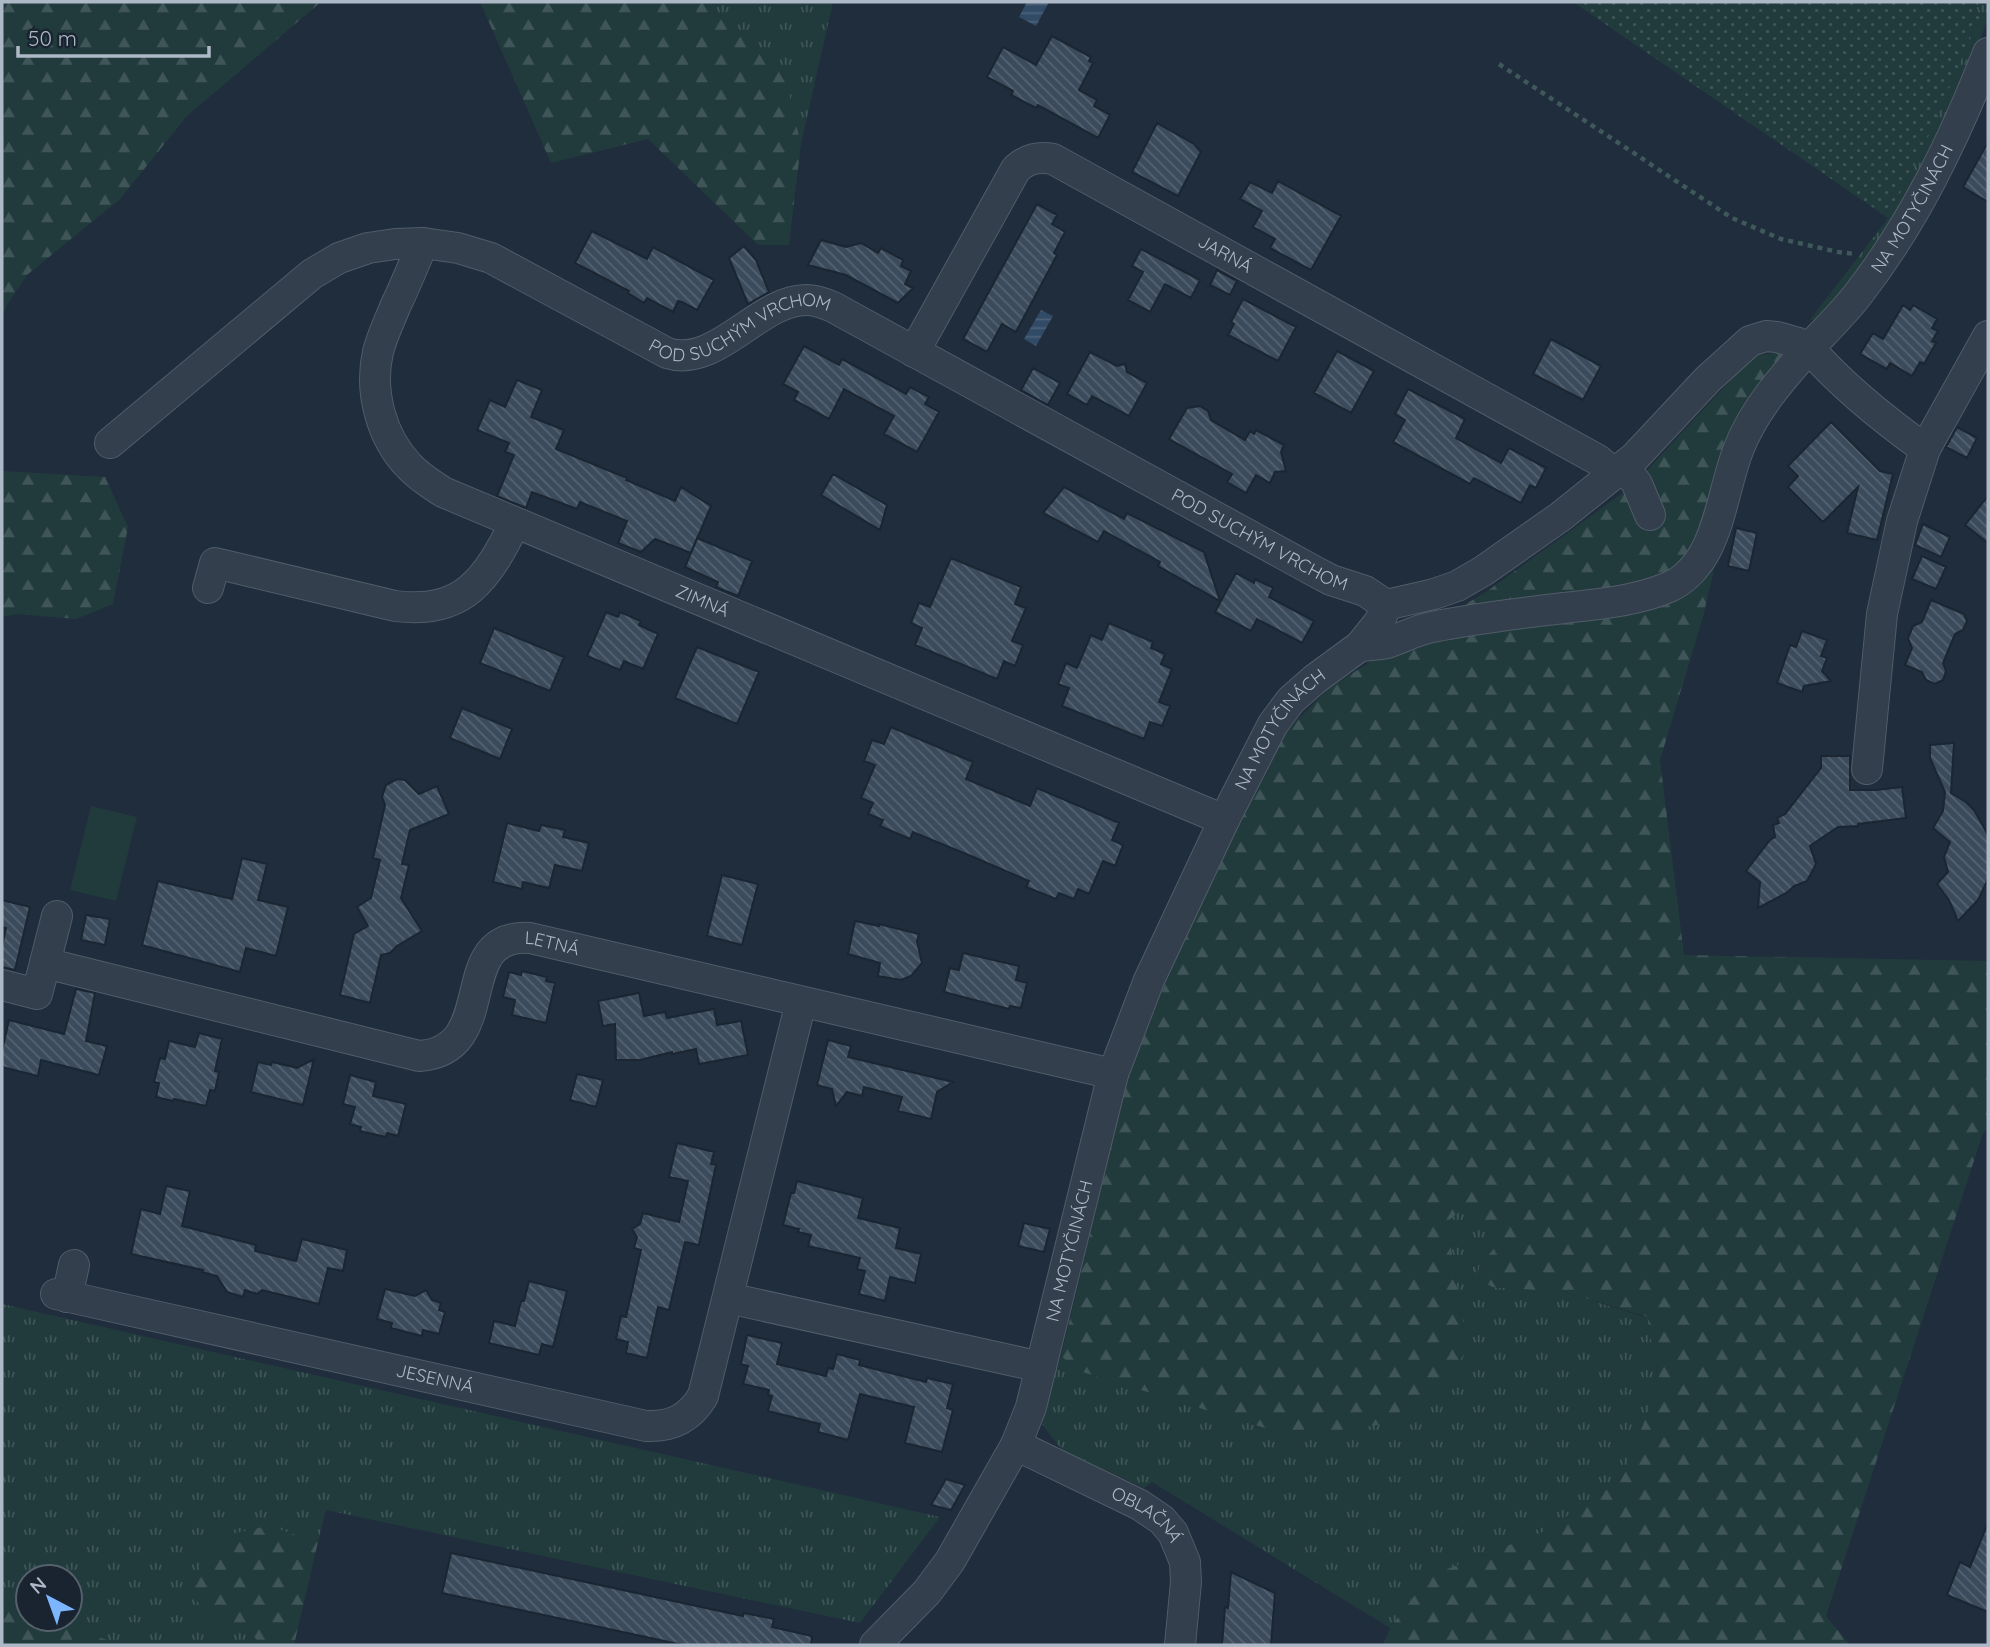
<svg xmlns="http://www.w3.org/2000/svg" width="1990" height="1647" font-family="Quicksand,sans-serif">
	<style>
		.grass { fill: url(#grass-tufts) }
		.forest { fill: url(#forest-firs) }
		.park { fill: #213b3d }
		.garden { fill: url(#garden-dots) }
		.water { fill: url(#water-rules) }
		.building { fill: url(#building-back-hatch); stroke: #1b2632; stroke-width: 2 }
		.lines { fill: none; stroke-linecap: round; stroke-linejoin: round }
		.minor-casing { stroke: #515c69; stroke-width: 32 }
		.path { stroke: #3f585a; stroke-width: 4.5; stroke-dasharray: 5 5; stroke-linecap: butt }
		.minor { stroke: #333f4c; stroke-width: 30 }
		.labels { text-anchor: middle; stroke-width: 6; stroke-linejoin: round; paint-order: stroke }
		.street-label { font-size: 18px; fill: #aeb9c8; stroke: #192430 }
	</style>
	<defs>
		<pattern id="grass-tufts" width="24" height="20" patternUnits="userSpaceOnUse" patternTransform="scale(1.75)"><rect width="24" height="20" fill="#213b3d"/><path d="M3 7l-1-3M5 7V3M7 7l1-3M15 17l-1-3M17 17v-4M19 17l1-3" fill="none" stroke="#3f5558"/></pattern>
		<pattern id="forest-firs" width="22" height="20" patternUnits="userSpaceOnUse" patternTransform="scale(1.75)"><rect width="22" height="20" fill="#213b3d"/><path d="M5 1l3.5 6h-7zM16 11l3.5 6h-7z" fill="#3f5558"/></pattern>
		<pattern id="garden-dots" width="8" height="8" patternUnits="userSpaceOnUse" patternTransform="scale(1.75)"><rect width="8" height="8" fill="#213b3d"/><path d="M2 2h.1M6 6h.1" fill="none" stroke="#3f5558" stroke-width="1.8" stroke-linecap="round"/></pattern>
		<pattern id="water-rules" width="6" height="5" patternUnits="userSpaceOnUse" patternTransform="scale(1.75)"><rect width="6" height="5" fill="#314a65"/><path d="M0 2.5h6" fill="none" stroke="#4c627a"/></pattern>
		<pattern id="building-back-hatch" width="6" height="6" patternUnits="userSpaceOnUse" patternTransform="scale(1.75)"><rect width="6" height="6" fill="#3b4b5b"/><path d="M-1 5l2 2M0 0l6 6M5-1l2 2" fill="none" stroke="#556371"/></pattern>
	</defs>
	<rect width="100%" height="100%" fill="#1f2d3c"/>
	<path class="grass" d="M 708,2 L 833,2 L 801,144 L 784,73 L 745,35 L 710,10 Z
		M 1979,2 L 1988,2 L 1988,19 L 1945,126 L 1893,226 L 1841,294 L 1815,319 L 1809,321 L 1888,218 L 1926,142 Z
		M 1461,1209 L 1475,1213 L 1495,1247 L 1479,1267 L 1478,1278 L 1492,1287 L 1565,1292 L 1647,1318 L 1660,1383 L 1620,1481 L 1543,1532 L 1429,1576 L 1390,1628 L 1152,1482 L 1144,1488 L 1062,1450 L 1038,1419 L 1061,1356 L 1079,1371 L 1297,1438 L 1467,1349 L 1447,1222 Z
		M 2,1304 L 940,1517 L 860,1623 L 326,1510 L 318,1542 L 268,1526 L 216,1626 L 253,1636 L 262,1645 L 123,1645 L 42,1619 L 70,1619 L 70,1577 L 28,1577 L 28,1614 L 2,1606 Z"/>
	<path class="forest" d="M 2,2 L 321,2 L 187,116 L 120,199 L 27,275 L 7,305 L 2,315 Z
		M 480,2 L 708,2 L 710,10 L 745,35 L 784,73 L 801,144 L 789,245 L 758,245 L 648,139 L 551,163 Z
		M 1785,352 L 1750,440 L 1724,526 L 1703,617 L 1660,760 L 1684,955 L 1988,961 L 1988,1129 L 1983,1133 L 1826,1616 L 1850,1645 L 1383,1645 L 1390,1628 L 1429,1576 L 1543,1532 L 1620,1481 L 1660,1383 L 1647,1317 L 1565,1292 L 1492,1287 L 1478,1278 L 1479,1267 L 1495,1247 L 1475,1213 L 1461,1210 L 1447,1222 L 1467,1349 L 1445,1385 L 1377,1425 L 1297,1438 L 1079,1371 L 1061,1356 L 1127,1080 L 1189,923 L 1282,736 L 1327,690 L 1385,652 L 1486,592 L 1624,492 L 1639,479 L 1750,359 L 1759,355 Z
		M 2,471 L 105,477 L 128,527 L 113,604 L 76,619 L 16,614 L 2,617 Z
		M 268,1526 L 318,1542 L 294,1645 L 262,1645 L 253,1636 L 216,1626 L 190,1592 L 213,1538 Z
		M 2,1606 L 28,1614 L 28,1619 L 42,1619 L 123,1645 L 2,1645 Z"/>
	<path class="park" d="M 91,806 L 137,817 L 116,901 L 70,890 Z"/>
	<path class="garden" d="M 1573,2 L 1979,2 L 1976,11 L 1980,16 L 1926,142 L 1888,218 Z"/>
	<path class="water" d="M 1027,2 L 1049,2 L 1036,26 L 1019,17 Z
		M 1041,310 L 1053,316 L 1036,346 L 1024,339 Z"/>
	<path class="building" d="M 1052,36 L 1091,57 L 1089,61 L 1093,63 L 1079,90 L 1097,100 L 1094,106 L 1110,115 L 1098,138 L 1038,105 L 1036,108 L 1011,95 L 1013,91 L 987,77 L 1003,47 L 1036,65 Z
		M 1157,123 L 1194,144 L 1201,152 L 1178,196 L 1132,172 Z
		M 1988,142 L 1988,202 L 1963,187 Z
		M 1278,181 L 1341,216 L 1311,270 L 1270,248 L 1275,239 L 1253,227 L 1262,211 L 1240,199 L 1250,182 L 1272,193 Z
		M 1037,204 L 1057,215 L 1052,224 L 1065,232 L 1054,253 L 1057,255 L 1016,332 L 1002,324 L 987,352 L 963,339 Z
		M 592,231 L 647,259 L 653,247 L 714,280 L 697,310 L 682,302 L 678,301 L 673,312 L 647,298 L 644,303 L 628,293 L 629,291 L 575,263 Z
		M 821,240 L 846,247 L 861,243 L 878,253 L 881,248 L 903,260 L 901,266 L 911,271 L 905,284 L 913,288 L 898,303 L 846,275 L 808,265 Z
		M 744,246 L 756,260 L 769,292 L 748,304 L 729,258 Z
		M 1141,249 L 1200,280 L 1191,298 L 1165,284 L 1150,312 L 1128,300 L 1143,272 L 1132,266 Z
		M 1217,270 L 1237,281 L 1230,295 L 1210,285 Z
		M 1243,299 L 1296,327 L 1278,361 L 1228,335 L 1234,324 L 1231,322 Z
		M 1903,305 L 1910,310 L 1913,305 L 1937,319 L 1932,328 L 1938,331 L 1932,341 L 1936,343 L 1924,364 L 1920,362 L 1912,376 L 1890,363 L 1887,369 L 1860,354 L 1873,333 L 1883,339 Z
		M 1551,339 L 1601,366 L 1583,400 L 1533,374 Z
		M 804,346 L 839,365 L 842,359 L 906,394 L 910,387 L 929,397 L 925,404 L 939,412 L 917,452 L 884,434 L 894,416 L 844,389 L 829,419 L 794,400 L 798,392 L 783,384 Z
		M 1337,351 L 1374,371 L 1351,413 L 1314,393 Z
		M 1090,352 L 1117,366 L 1125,364 L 1127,372 L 1147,383 L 1129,416 L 1092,396 L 1087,405 L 1067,394 Z
		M 1033,368 L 1060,383 L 1048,405 L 1021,390 Z
		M 517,380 L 542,390 L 531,417 L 564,430 L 556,449 L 627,478 L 626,480 L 675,501 L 681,487 L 711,506 L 691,553 L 655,539 L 641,552 L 618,543 L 627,521 L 580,502 L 577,509 L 532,492 L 526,508 L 497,496 L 514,455 L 505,452 L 509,443 L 477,430 L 490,400 L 505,407 Z
		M 1408,389 L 1465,419 L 1456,438 L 1501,463 L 1509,448 L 1546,468 L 1536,488 L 1530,485 L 1521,503 L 1474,478 L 1470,484 L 1393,442 L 1405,420 L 1395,414 Z
		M 1200,406 L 1208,411 L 1211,420 L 1245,440 L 1250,431 L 1254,434 L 1256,430 L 1284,445 L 1281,452 L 1286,471 L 1275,472 L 1270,483 L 1256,475 L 1246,493 L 1227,482 L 1232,474 L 1169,439 L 1187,408 Z
		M 1831,422 L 1880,471 L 1893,474 L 1877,540 L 1847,533 L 1858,487 L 1823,522 L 1788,487 L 1798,476 L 1788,466 Z
		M 1957,427 L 1977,438 L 1967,458 L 1946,447 Z
		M 833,474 L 887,505 L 880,530 L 821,495 Z
		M 1064,487 L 1124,519 L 1127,513 L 1204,552 L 1220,601 L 1158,566 L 1160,562 L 1104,531 L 1098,542 L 1043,513 Z
		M 1988,496 L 1988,543 L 1965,525 Z
		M 1923,524 L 1950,537 L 1941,557 L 1915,545 Z
		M 1736,528 L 1757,533 L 1749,571 L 1728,566 Z
		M 697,538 L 752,561 L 738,596 L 716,587 L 718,582 L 685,567 Z
		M 1922,556 L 1946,567 L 1936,589 L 1912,579 Z
		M 951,558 L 1021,587 L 1015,604 L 1026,608 L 1012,641 L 1023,645 L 1015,666 L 1004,661 L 997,679 L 915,645 L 922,628 L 911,623 L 919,603 L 930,607 Z
		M 1236,573 L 1254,583 L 1255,579 L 1273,588 L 1269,597 L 1314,621 L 1302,643 L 1257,619 L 1251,631 L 1215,612 Z
		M 1931,600 L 1964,614 L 1967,621 L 1963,630 L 1955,634 L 1943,663 L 1946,671 L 1943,680 L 1935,684 L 1926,680 L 1922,672 L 1905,665 L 1912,648 L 1908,638 L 1913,626 L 1922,622 Z
		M 606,612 L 618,617 L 620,612 L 641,621 L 639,625 L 658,634 L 643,669 L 624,661 L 620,670 L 587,656 Z
		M 1109,623 L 1153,642 L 1151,648 L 1165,654 L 1161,664 L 1172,669 L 1159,702 L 1170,706 L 1162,726 L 1150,722 L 1144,739 L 1062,706 L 1069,688 L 1058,684 L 1066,663 L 1077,668 L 1091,635 L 1102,640 Z
		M 494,628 L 564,657 L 550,691 L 480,663 Z
		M 1802,631 L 1827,640 L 1821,656 L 1827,658 L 1822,671 L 1831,681 L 1804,686 L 1802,692 L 1777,683 L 1790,645 L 1796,647 Z
		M 697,647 L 759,672 L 737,724 L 675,698 Z
		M 462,708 L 512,729 L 500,759 L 450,738 Z
		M 891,727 L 973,762 L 966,779 L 997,792 L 1030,806 L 1037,788 L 1119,823 L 1112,840 L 1123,845 L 1115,866 L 1103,861 L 1089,894 L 1078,889 L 1074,899 L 1059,893 L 1056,899 L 1026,887 L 1029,881 L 971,856 L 913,832 L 910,839 L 880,826 L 883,820 L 868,814 L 873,803 L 861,798 L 875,765 L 864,761 L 872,740 L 884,744 Z
		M 1954,743 L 1951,793 L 1966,802 L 1974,810 L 1988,835 L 1988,879 L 1978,900 L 1958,921 L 1949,900 L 1937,884 L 1948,872 L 1944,857 L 1950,842 L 1933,828 L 1943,811 L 1945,792 L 1930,758 L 1930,745 Z
		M 1821,756 L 1850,756 L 1850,790 L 1876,790 L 1902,787 L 1906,818 L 1858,824 L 1858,826 L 1838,827 L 1810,846 L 1816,864 L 1807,881 L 1794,886 L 1788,892 L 1758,908 L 1760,882 L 1746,871 L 1770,840 L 1775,837 L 1773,825 L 1779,823 L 1777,818 L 1785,814 L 1821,768 Z
		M 397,779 L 405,780 L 419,794 L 437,786 L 449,814 L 410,830 L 402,864 L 409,865 L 401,898 L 422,931 L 397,946 L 390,953 L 381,955 L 370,1003 L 340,995 L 354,934 L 368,926 L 357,907 L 371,898 L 380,860 L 373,858 L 385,805 L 382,797 L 386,785 Z
		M 507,823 L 539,831 L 541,825 L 565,830 L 563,837 L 589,843 L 582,871 L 555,865 L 549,888 L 523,882 L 522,889 L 493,882 Z
		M 242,858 L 267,864 L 258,900 L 288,907 L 276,956 L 246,948 L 240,972 L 142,945 L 158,881 L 232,899 Z
		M 722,875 L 758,884 L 742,945 L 707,936 Z
		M 2,900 L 30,907 L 15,970 L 2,967 L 2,946 L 6,928 L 2,927 Z
		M 86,915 L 110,919 L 105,945 L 81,940 Z
		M 855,921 L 879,926 L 879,924 L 919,934 L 917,941 L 922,963 L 911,976 L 901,980 L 878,976 L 880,963 L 848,954 Z
		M 963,953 L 1019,966 L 1016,980 L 1027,983 L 1021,1008 L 1010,1006 L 1009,1009 L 944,992 L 950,968 L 959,970 Z
		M 522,971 L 547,977 L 546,981 L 555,983 L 546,1023 L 512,1015 L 515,1000 L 503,997 L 509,972 L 521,975 Z
		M 76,989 L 95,993 L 86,1041 L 107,1046 L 99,1075 L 41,1060 L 38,1076 L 2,1067 L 2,1051 L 9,1020 L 64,1034 Z
		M 639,993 L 644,1016 L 665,1012 L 667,1018 L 714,1009 L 717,1025 L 741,1021 L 748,1055 L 699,1064 L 696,1049 L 672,1054 L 672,1052 L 640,1060 L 616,1060 L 615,1024 L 603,1026 L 598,1001 Z
		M 199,1033 L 222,1039 L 215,1071 L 219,1072 L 215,1091 L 210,1090 L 206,1106 L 174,1099 L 173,1101 L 156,1097 L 159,1083 L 154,1082 L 160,1058 L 165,1059 L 169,1041 L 195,1047 Z
		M 828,1040 L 851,1046 L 848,1057 L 953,1082 L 937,1092 L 931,1119 L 898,1111 L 902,1097 L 864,1087 L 862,1096 L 847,1092 L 836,1106 L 832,1089 L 817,1085 Z
		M 314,1059 L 303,1105 L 251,1092 L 258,1062 L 271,1065 L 272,1062 L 297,1068 Z
		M 577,1074 L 603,1080 L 596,1107 L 570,1100 Z
		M 350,1075 L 376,1082 L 373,1096 L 406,1104 L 398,1136 L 387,1133 L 386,1137 L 360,1131 L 361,1127 L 350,1124 L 355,1107 L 343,1104 Z
		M 677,1143 L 714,1152 L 711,1164 L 716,1165 L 699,1245 L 685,1242 L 669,1310 L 658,1307 L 647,1358 L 626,1353 L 628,1342 L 616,1339 L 621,1316 L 626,1317 L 641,1250 L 634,1248 L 637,1237 L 632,1229 L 640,1224 L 643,1213 L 679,1222 L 688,1181 L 669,1177 Z
		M 797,1181 L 863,1198 L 858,1218 L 900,1228 L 896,1248 L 921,1254 L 915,1283 L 890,1277 L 885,1301 L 859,1294 L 865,1271 L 857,1269 L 860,1258 L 808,1246 L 811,1235 L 798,1232 L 799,1229 L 783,1225 L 791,1193 L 794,1193 Z
		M 166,1186 L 190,1191 L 182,1226 L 256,1245 L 255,1251 L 296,1261 L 302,1239 L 347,1250 L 343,1271 L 328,1268 L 319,1304 L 262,1290 L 257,1294 L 245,1290 L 243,1297 L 227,1292 L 217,1276 L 202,1272 L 203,1270 L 131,1254 L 141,1209 L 160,1214 Z
		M 1024,1223 L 1050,1229 L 1044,1252 L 1018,1246 Z
		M 529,1281 L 567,1291 L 553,1347 L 542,1344 L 539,1355 L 489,1343 L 494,1321 L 515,1326 L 521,1301 L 524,1301 Z
		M 385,1289 L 415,1296 L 426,1290 L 432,1300 L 441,1303 L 439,1310 L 445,1312 L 439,1334 L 423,1330 L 422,1336 L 391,1328 L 392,1323 L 377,1319 Z
		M 747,1335 L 782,1343 L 777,1364 L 826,1376 L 828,1368 L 833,1369 L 837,1354 L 860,1360 L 859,1365 L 926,1382 L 927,1378 L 953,1384 L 947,1408 L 953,1410 L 942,1452 L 905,1443 L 914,1407 L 860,1394 L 848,1440 L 818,1432 L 820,1424 L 768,1411 L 772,1396 L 768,1395 L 769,1390 L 743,1384 L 748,1366 L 741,1364 Z
		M 946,1479 L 965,1485 L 951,1510 L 931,1505 Z
		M 1987,1525 L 1988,1525 L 1988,1612 L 1947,1595 L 1960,1562 L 1970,1567 Z
		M 451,1553 L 743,1616 L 744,1613 L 774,1619 L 772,1627 L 812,1636 L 811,1645 L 683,1645 L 442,1593 Z
		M 1231,1572 L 1275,1593 L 1271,1645 L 1222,1645 L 1225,1607 L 1228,1608 Z"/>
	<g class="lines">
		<defs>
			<g id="minor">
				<path id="s1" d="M 423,243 C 414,264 405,286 395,307 C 389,322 382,336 378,352 C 369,391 381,437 409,466 C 419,477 431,484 443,492 L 1224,820"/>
				<path id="s2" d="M 914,352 L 1016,169 C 1027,159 1038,156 1053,159 L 1598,460 L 1614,474"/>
				<path id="s3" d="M 110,443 L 312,274 L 339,258 L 368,248 L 395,244 L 423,243 L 458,248 L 491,258 L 667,353 C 716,369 759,300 806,300 C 815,300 824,303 833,307 L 1314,571 L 1331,580 L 1365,591 L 1386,605"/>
				<path d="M 1624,466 L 1637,484 L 1650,515"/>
				<path d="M 208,588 L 215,563 L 395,606 C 465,615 487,578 515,523"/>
				<path id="s4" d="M 1386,605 L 1434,594 L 1457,586 L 1483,571 L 1560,517 L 1635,457 L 1708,379 L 1750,341 L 1766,336 L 1777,337 L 1798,343 L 1809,348 C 1826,330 1844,313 1859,293 C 1915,221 1955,137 1988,53"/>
				<path d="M 1360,646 C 1369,645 1379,645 1387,643 C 1402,638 1416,630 1432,627 C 1476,618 1520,613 1564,608 C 1598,604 1637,601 1669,587 C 1685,580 1698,565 1706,550 C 1722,519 1726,481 1739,448 C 1754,410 1782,378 1809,348 C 1843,387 1883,419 1925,449"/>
				<path d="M 1867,769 L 1882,614 L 1902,521 L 1925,449 L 1988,336"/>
				<path d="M 45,963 L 57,916"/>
				<path id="s5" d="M 2,985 L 37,994 L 45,963 L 419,1056 C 503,1050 448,933 530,938 L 1113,1074"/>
				<path id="s6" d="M 56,1294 L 646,1426 C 672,1427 690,1418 703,1396 L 801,1002"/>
				<path d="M 67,1297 L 74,1265"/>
				<path d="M 728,1298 L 1041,1367"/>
				<path id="s7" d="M 1016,1445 L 1140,1505 L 1162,1520 L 1173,1533 L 1185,1562 L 1186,1582 L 1180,1645"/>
				<path id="s8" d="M 875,1645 L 927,1592 L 950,1561 L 1016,1445 L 1031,1407 L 1113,1074 L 1149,980 L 1224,820 L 1273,724 L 1291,700 L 1315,679 L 1360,646 L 1380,621 L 1386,605"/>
			</g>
		</defs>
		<use href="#minor" class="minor-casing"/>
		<path class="path" d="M 1499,64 L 1732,218 L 1781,239 L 1838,252 L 1855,254"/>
		<use href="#minor" class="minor"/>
	</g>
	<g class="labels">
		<g class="street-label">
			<text dy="6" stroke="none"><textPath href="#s4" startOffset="693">NA MOTYČINÁCH</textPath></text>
			<text dy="6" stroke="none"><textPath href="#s2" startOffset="446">JARNÁ</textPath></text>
			<text dy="6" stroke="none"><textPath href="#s3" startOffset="730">POD SUCHÝM VRCHOM</textPath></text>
			<text dy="6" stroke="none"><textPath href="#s3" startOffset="1318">POD SUCHÝM VRCHOM</textPath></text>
			<text dy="6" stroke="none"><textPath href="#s1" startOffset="565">ZIMNÁ</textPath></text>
			<text dy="6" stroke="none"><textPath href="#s8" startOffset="1015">NA MOTYČINÁCH</textPath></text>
			<text dy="6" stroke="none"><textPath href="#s5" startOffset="656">LETNÁ</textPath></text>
			<text dy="6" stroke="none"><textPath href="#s8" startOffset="448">NA MOTYČINÁCH</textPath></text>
			<text dy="6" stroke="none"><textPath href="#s6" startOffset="388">JESENNÁ</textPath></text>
			<text dy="6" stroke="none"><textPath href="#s7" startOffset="149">OBLAČNÁ</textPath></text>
		</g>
	</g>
	<rect width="1990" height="1647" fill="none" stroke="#aeb9c8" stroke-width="7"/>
	<g transform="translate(49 1598) rotate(319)"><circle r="33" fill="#192430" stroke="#55606d" stroke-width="2"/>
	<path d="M0-5L12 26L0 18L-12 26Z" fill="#7cb6ff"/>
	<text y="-10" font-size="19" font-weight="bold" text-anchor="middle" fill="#aeb9c8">N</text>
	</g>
	<path d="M18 46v10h191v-10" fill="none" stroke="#aeb9c8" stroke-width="3.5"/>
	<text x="28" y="46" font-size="21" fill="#aeb9c8" stroke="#192430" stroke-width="5" paint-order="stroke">50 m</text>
</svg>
